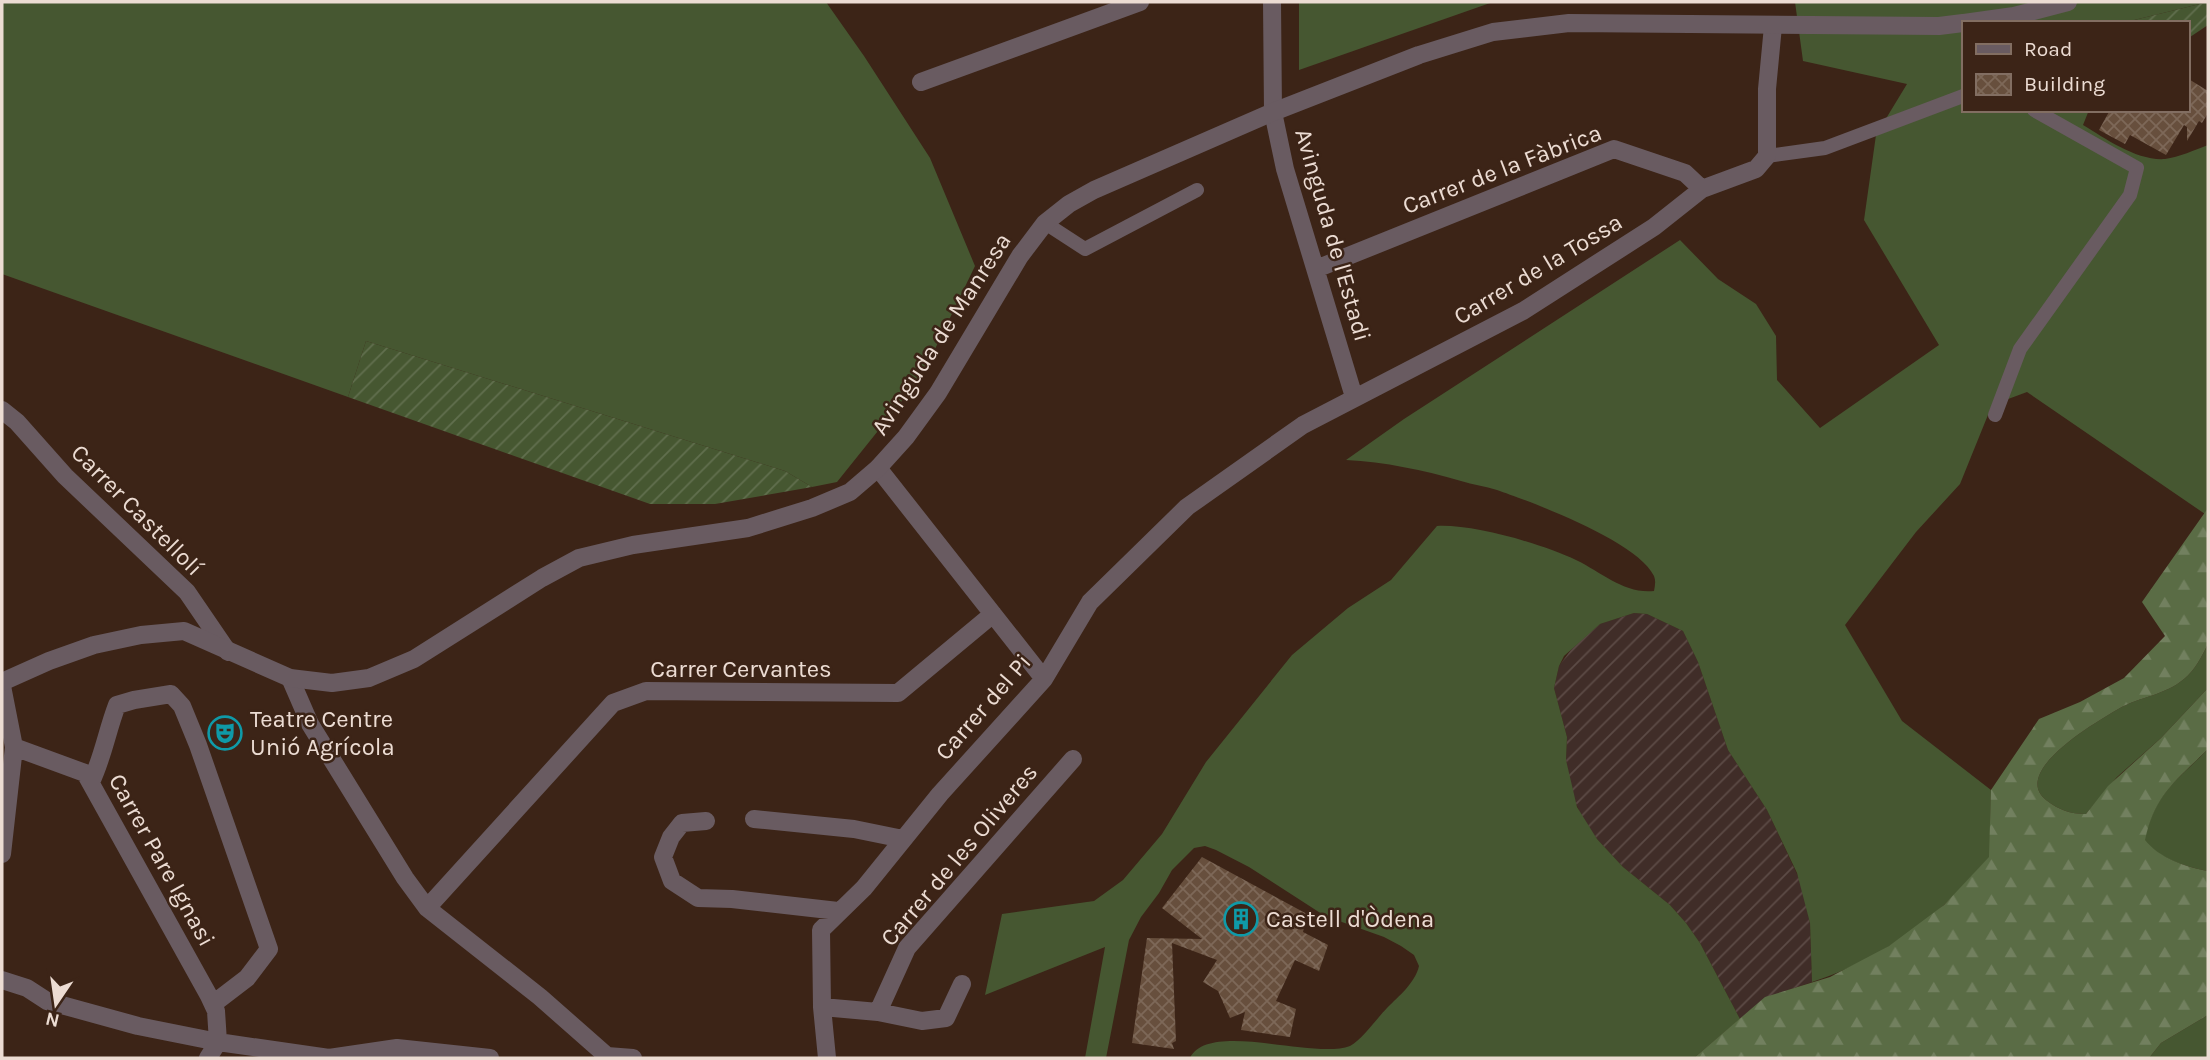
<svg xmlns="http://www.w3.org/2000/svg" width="2210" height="1060" font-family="Karla,sans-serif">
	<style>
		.industrial { fill: url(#industrial-furrows) }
		.grass { fill: #465731 }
		.forest { fill: url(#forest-firs) }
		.garden { fill: url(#garden-furrows) }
		.building { fill: url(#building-cross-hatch) }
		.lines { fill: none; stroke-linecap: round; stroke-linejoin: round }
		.service { stroke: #695b61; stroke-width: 14 }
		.minor { stroke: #695b61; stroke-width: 18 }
		.tertiary { stroke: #695b61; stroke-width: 18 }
		.labels { text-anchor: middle; stroke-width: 5; stroke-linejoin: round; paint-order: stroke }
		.street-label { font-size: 24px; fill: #ecdcd3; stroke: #3c2417 }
		.poi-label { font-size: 24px; fill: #ecdcd3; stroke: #3c2417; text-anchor: start }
	</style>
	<defs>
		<pattern id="industrial-furrows" width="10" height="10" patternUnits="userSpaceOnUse" patternTransform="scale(1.75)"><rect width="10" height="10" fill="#402d28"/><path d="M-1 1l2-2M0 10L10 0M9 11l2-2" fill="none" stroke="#5c4b46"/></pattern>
		<pattern id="forest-firs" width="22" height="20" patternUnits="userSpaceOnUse" patternTransform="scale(1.75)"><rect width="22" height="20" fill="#5a6c45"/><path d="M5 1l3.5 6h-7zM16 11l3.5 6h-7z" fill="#72805f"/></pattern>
		<pattern id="garden-furrows" width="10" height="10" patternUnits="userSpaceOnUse" patternTransform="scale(1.75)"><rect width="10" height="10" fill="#465731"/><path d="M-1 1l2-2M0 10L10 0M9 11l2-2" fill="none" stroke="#616f4e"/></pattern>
		<pattern id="building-cross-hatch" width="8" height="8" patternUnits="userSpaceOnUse" patternTransform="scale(1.75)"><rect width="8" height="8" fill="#674f3d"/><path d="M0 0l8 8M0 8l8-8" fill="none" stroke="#7d6858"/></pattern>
	</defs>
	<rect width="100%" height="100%" fill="#3c2417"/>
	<path class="industrial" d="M 1634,613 L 1647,614 L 1683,631 L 1698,662 L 1728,750 L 1767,810 L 1802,885 L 1810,923 L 1812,982 L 1765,998 L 1740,1019 L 1700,943 L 1686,923 L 1670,905 L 1623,867 L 1597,839 L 1583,820 L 1573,796 L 1566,760 L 1567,737 L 1554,688 L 1559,666 L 1573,647 L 1600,624 Z"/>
	<path class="grass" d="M 2,2 L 826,2 L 864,56 L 930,158 L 975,266 L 922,376 L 837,482 L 812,487 L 785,471 L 366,341 L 348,397 L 2,274 Z
		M 1299,2 L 1493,2 L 1299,70 Z
		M 1795,2 L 2208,2 L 2122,23 L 1963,23 L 1963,110 L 2089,110 L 2083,125 C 2106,139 2137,161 2165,159 C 2179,157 2195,150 2208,145 L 2208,508 L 2205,514 L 2027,392 L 1992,405 L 1960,484 L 1916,532 L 1845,625 L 1902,721 L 1991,790 L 1990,857 C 1975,872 1961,889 1945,904 C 1909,938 1859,967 1812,982 L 1810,923 L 1797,873 L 1767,810 L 1728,750 L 1698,662 L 1683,631 L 1647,614 L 1634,613 L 1600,624 L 1564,656 L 1559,666 L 1554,688 L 1567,737 L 1566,760 L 1577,807 L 1597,839 L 1623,867 L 1670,905 L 1686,923 L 1700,943 L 1740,1019 L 1694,1058 L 1190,1058 C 1209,1020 1313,1060 1350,1046 C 1362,1040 1377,1018 1387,1008 C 1399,996 1415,983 1419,966 L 1414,955 L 1401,946 L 1384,937 L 1325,916 L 1249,867 L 1216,850 L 1205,846 L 1194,848 L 1172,870 L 1159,893 L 1141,917 L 1129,940 L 1106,1058 L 1085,1058 L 1105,947 L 985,995 L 1002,914 L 1094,901 L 1123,880 L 1162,834 L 1206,762 L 1292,655 L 1348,608 L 1391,580 L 1437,526 C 1473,524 1543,544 1576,560 C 1603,573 1624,594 1654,591 C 1655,586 1656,581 1654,576 C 1637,541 1534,503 1497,490 C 1485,486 1473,485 1461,481 C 1423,470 1385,462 1346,460 L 1404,419 L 1680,240 L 1718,279 L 1756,304 L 1776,336 L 1777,380 L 1820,428 L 1939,345 L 1864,220 L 1876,135 L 1907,84 L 1803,61 Z
		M 2208,644 L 2208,688 L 2161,738 L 2117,777 L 2086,814 C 2070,814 2059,810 2046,800 C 2010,771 2098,721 2120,708 C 2140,697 2165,695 2184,679 C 2195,670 2202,656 2208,644 Z
		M 2208,749 L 2208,871 C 2186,867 2159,858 2144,841 C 2156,791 2175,783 2208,749 Z
		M 2208,1015 L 2208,1058 L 2149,1058 L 2161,1043 Z"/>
	<path class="forest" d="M 2208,508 L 2208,644 C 2202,656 2195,670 2184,679 C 2165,695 2140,697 2120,708 C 2098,721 2010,771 2046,800 C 2059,810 2070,814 2086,814 L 2108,786 L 2161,738 L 2208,688 L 2208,749 C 2176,781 2155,794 2145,840 C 2159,858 2186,867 2208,871 L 2208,1015 L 2161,1043 L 2149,1058 L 1694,1058 L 1765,997 L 1830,977 L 1889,946 L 1944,905 L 1989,857 L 1991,790 L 2039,719 L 2080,702 L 2124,678 L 2165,636 L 2142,602 Z"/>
	<path class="garden" d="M 2208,2 L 2208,25 L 2187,39 L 2187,23 L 2122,23 Z
		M 366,341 L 785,471 L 812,487 L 715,504 L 650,504 L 348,397 Z"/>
	<path class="building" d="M 2187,78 L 2208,91 L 2208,113 L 2202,123 L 2199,121 L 2187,141 L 2187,127 L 2184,125 L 2166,155 L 2130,135 L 2125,144 L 2099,130 L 2110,110 L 2187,110 Z
		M 1202,857 L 1307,914 L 1303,932 L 1328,945 L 1319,971 L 1295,960 L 1276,1001 L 1296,1009 L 1290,1037 L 1241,1030 L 1245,1012 L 1230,1018 L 1218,991 L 1203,982 L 1217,960 L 1172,943 L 1176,1041 L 1172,1043 L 1174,1049 L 1132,1043 L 1147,938 L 1202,939 L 1162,908 Z"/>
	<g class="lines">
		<path class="service" d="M 1767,156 L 1825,148 L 1963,96
			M 1045,223 L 1085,249 L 1197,190
			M 1995,415 L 2020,349 L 2130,195 L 2137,168 L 2034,110"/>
		<path class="minor" d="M 1272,2 L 1273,112 L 1285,169 L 1354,397
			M 921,82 L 1140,2
			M 1316,269 L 1614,149 L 1685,173 L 1702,189
			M 2,410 L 17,422 L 65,476 L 187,592 L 228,652
			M 878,468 L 1044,679
			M 290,678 L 310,724 L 405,878 L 427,908 L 540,997 L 607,1056 L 633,1058
			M 2,686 L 14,747 L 2,854
			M 14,747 L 85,773 L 209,996 L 216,1011 L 218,1042
			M 91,782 C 103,757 107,731 117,705 L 134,700 L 171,694 L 182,706 L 198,745 L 269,949 L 247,978 L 213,1004
			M 754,819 L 854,829 L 903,839
			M 706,821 L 682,823 L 671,837 L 663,857 L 672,881 L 698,898 L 732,899 L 838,911
			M 427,908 L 613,703 L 646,691 L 898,693 L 993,614
			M 2,980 L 27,988 L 47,1001 L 138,1026 L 218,1042 L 329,1058 L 397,1048 L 490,1058
			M 822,1007 L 878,1012 L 907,948 L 1073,759
			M 878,1012 L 922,1021 L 946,1018 L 962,984
			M 208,1058 L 218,1042
			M 827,1058 L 822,1007 L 821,930 L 864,888 L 940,794 L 1044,679 L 1090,602 L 1187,507 L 1303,425 L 1523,311 L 1654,227 L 1702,189 L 1756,169 L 1767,156 L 1767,89 L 1773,26"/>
		<path class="tertiary" d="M 1964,23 L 2014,16 L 2068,2
			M 2,682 L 49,661 L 94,645 L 141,635 L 184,631 L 290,678 L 332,683 L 369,678 L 414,659 L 542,578 L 579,558 L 633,545 L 748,528 L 812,508 L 850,492 L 878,468 L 906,437 L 938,393 L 1020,256 L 1045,223 L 1069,204 L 1094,190 L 1273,112 L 1419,55 L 1493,32 L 1569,23 L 1939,26 L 1963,23"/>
	</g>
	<defs>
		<symbol id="theatre-ring" viewBox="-11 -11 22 22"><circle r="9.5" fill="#3c2417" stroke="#0f9aa8" stroke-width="1.5"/><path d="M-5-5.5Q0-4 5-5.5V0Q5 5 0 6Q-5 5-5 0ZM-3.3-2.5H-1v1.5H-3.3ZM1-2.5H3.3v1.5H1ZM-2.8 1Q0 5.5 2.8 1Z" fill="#0f9aa8"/></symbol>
		<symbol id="building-ring" viewBox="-11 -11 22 22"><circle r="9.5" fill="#3c2417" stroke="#0f9aa8" stroke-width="1.5"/><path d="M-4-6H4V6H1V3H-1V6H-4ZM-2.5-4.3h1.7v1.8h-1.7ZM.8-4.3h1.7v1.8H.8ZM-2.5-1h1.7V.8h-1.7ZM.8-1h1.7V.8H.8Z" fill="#0f9aa8"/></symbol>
	</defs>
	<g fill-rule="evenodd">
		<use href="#theatre-ring" x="206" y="714" width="38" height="38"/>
		<use href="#building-ring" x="1222" y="900" width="38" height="38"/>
	</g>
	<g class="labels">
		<g class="street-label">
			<text transform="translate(1502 169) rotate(-21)" y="8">Carrer de la Fàbrica</text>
			<text transform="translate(1333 235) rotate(74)" y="8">Avinguda de l'Estadi</text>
			<text transform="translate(1538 269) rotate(-31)" y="8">Carrer de la Tossa</text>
			<text transform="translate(941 334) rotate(-57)" y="8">Avinguda de Manresa</text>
			<text transform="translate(137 510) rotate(45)" y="8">Carrer Castellolí</text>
			<text x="741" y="677">Carrer Cervantes</text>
			<text transform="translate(983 707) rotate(-49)" y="8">Carrer del Pi</text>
			<text transform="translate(959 855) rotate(-50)" y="8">Carrer de les Oliveres</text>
			<text transform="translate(162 860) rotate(61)" y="8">Carrer Pare Ignasi</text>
		</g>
		<g class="poi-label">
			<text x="250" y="727">Teatre Centre<tspan x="250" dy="28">Unió Agrícola</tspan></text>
			<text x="1266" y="927">Castell d'Òdena</text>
		</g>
	</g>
	<rect width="2210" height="1060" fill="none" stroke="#ecdcd3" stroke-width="7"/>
	<rect x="1962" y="21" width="228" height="91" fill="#3c2417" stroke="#826e62" stroke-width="2"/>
	<rect x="1976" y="44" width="35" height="10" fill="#695b61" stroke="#826e62" stroke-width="2"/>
	<text x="2024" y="56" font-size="21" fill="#ecdcd3">Road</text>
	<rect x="1976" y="74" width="35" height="21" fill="url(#building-cross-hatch)" stroke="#826e62" stroke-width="2"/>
	<text x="2024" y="91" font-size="21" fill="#ecdcd3">Building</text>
	<g transform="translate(56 1004) rotate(193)" stroke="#3c2417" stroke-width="5" paint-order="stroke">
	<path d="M0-5L12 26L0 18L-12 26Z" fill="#ecdcd3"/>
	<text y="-10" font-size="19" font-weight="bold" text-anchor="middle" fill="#ecdcd3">N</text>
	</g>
</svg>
